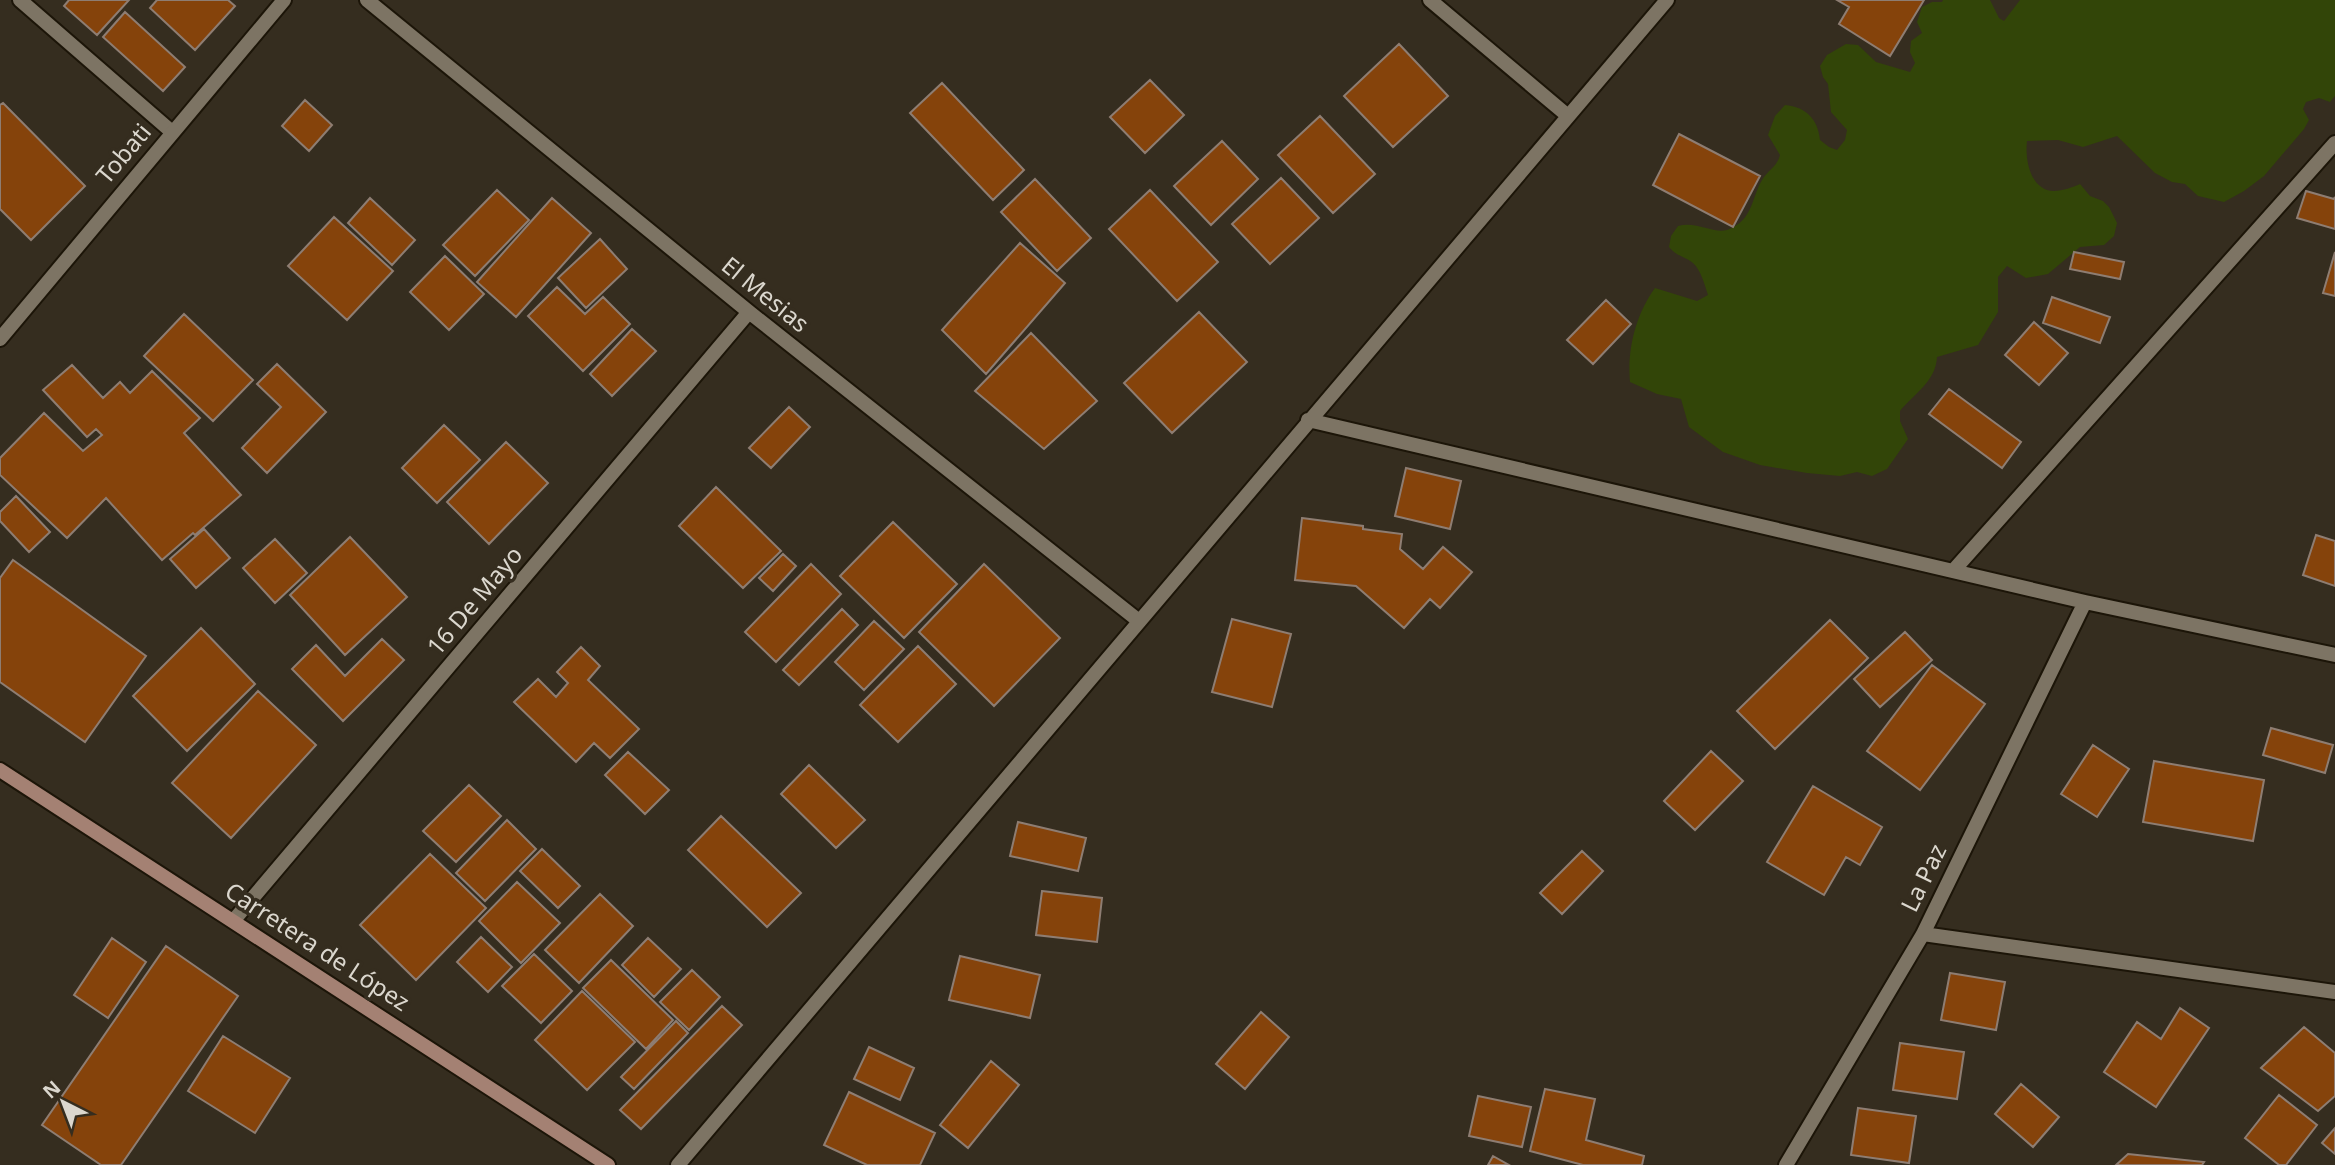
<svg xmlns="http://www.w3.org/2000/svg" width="2335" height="1165" font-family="'Noto Sans',sans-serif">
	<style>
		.green { fill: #324508 }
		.building { fill: #85430b; stroke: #8e7d72; stroke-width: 2 }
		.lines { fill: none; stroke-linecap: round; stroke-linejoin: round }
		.minor-casing { stroke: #1c1508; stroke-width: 18 }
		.tertiary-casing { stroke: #1c1508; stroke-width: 18 }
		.secondary-casing { stroke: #1c1508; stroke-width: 18 }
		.minor { stroke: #7d7464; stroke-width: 14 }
		.tertiary { stroke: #7d7464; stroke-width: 14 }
		.secondary { stroke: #a48173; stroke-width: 14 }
		.labels { text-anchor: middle; stroke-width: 7; stroke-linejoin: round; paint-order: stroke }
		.street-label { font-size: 24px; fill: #dbd7ce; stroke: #352d1f }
	</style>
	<rect width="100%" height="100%" fill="#352d1f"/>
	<path class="green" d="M 1943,0 L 1990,0 L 1999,18 L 2004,21 L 2020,0 L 2335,0 L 2335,96 L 2330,102 L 2319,98 L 2306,102 L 2303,109 L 2309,120 L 2304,129 L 2264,176 L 2244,191 L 2224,202 L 2198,196 L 2185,184 L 2172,182 L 2155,173 L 2117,136 L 2083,147 L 2058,140 L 2027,141 C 2025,157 2029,184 2047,190 C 2057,193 2071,188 2080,184 L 2090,196 L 2103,201 L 2109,207 L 2117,223 L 2114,236 L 2104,245 L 2080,247 L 2048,274 L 2026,278 L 2007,266 L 1998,277 L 1998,312 L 1978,345 L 1937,357 C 1936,381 1914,394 1900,411 L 1900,421 L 1908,439 L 1887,469 L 1872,476 L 1857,472 L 1840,476 L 1807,473 L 1760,465 L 1723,452 L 1689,427 L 1681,399 L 1657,394 L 1630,382 C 1627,349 1636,314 1655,288 L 1697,301 L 1708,295 C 1705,286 1701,270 1693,263 C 1684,256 1676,256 1669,247 L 1671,236 L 1678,226 C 1697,221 1713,234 1727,230 C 1755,220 1751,195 1764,177 C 1771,168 1777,166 1780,155 L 1768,135 L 1775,116 L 1785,105 C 1806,107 1818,119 1820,140 L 1829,147 L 1837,150 L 1845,140 L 1847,130 L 1831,112 L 1828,84 L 1823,77 L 1820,66 L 1827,55 L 1846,44 L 1858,45 L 1876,62 L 1910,72 L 1915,63 L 1910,52 L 1911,41 L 1922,33 L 1917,22 L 1922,7 L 1932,2 L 1942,2 Z"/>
	<path class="building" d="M 69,0 L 129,0 L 97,35 L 64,6 Z
		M 157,0 L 228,0 L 235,6 L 195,50 L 150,8 Z
		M 1837,0 L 1924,0 L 1890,56 L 1839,24 L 1849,7 Z
		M 125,12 L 185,67 L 163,91 L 103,37 Z
		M 1399,44 L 1448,96 L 1393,147 L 1344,96 Z
		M 1150,80 L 1184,115 L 1145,153 L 1110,117 Z
		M 942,83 L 1024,170 L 993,200 L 910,113 Z
		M 305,100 L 332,125 L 309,151 L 282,126 Z
		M 3,103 L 85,186 L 31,240 L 0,209 L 0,105 Z
		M 1320,116 L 1375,174 L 1333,213 L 1278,155 Z
		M 1679,134 L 1760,176 L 1733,227 L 1653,185 Z
		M 1222,141 L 1258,179 L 1211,225 L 1174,186 Z
		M 1281,178 L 1319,218 L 1270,264 L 1232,224 Z
		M 1035,179 L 1091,238 L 1057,271 L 1001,212 Z
		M 497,190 L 529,220 L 475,276 L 443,245 Z
		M 1150,190 L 1218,262 L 1177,301 L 1109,229 Z
		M 2306,191 L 2334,199 L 2335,197 L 2335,229 L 2297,218 Z
		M 370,198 L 415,240 L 392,265 L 348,223 Z
		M 552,198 L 591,233 L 516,317 L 477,282 Z
		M 334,217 L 393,271 L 347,320 L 288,266 Z
		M 600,239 L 627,269 L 586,308 L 558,278 Z
		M 1020,243 L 1065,283 L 986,374 L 942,330 Z
		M 2074,252 L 2124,262 L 2120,279 L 2070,269 Z
		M 2335,252 L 2335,296 L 2323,293 Z
		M 445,256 L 484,294 L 449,330 L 410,292 Z
		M 557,287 L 585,314 L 603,297 L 630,324 L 583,371 L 528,316 Z
		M 2052,297 L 2110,317 L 2100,343 L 2043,323 Z
		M 1606,300 L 1631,324 L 1593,364 L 1567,340 Z
		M 1199,312 L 1247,362 L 1172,433 L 1124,383 Z
		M 184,314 L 253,380 L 213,421 L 144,356 Z
		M 2034,322 L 2068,353 L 2039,385 L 2005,355 Z
		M 632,329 L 656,351 L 612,396 L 590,374 Z
		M 1031,333 L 1097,401 L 1044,449 L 975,391 Z
		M 277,364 L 326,412 L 267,473 L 242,448 L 281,407 L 257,384 Z
		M 72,365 L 103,398 L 120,382 L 130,393 L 152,371 L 200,418 L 184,433 L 241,495 L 195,535 L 193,533 L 162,560 L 106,498 L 67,538 L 0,475 L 0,458 L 44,413 L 83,451 L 102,435 L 96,429 L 87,437 L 43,390 Z
		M 1949,389 L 2021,442 L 2002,468 L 1929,414 Z
		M 789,407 L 810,427 L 771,468 L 749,448 Z
		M 444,425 L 480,460 L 437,503 L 402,468 Z
		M 506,442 L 548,483 L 489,544 L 447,502 Z
		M 1406,468 L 1461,481 L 1450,529 L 1395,516 Z
		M 716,487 L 781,551 L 743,588 L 679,526 Z
		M 16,496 L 50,532 L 29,552 L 0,521 L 0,512 Z
		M 1302,518 L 1363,526 L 1363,529 L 1402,534 L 1400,549 L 1423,569 L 1443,547 L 1472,572 L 1440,608 L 1430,599 L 1404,628 L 1356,586 L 1295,580 Z
		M 893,522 L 957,584 L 904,638 L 840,576 Z
		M 204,529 L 230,558 L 196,588 L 170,559 Z
		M 2316,535 L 2335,541 L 2335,586 L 2303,575 Z
		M 350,537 L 407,597 L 345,655 L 290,595 Z
		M 275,539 L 307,573 L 275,603 L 243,568 Z
		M 783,554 L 796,566 L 773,591 L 759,578 Z
		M 13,560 L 146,656 L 85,742 L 0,682 L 0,578 Z
		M 811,564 L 841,594 L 776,662 L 745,632 Z
		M 984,564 L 1060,638 L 994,706 L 919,632 Z
		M 842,609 L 858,625 L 799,685 L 783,670 Z
		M 1232,619 L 1291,634 L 1272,707 L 1212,692 Z
		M 1830,620 L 1868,658 L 1775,749 L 1737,711 Z
		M 874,621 L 904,649 L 864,690 L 835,662 Z
		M 201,628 L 255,684 L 187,751 L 133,696 Z
		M 1905,632 L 1932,660 L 1880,707 L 1854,679 Z
		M 382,639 L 404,660 L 343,721 L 292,669 L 316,645 L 345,676 Z
		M 918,646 L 956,684 L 898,742 L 860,705 Z
		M 581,647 L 600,666 L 588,680 L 639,729 L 610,758 L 594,743 L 576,762 L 514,702 L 538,679 L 556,697 L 568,683 L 557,672 Z
		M 1932,665 L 1985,704 L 1920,790 L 1867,751 Z
		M 258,691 L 316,745 L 231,838 L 172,783 Z
		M 2271,728 L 2333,745 L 2325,773 L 2263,755 Z
		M 2093,745 L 2129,769 L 2097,817 L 2061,794 Z
		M 1711,751 L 1743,781 L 1695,830 L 1664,801 Z
		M 628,752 L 669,790 L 645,814 L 605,775 Z
		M 2154,761 L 2264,780 L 2253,841 L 2143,822 Z
		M 809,765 L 865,820 L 836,848 L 781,794 Z
		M 469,785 L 501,816 L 456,862 L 423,831 Z
		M 1813,786 L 1882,827 L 1860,865 L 1846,857 L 1824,895 L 1767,862 Z
		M 721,816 L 801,893 L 767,927 L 688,850 Z
		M 507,820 L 536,849 L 485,901 L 456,873 Z
		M 1018,822 L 1086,838 L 1078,871 L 1010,856 Z
		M 542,849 L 580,886 L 558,908 L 520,871 Z
		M 1582,851 L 1603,871 L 1562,914 L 1540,893 Z
		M 430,854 L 486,908 L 416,980 L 360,925 Z
		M 517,882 L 560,923 L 521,963 L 479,921 Z
		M 1042,891 L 1102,898 L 1097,942 L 1036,935 Z
		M 600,894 L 633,926 L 579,983 L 545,950 Z
		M 481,937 L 512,967 L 488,992 L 457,962 Z
		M 112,938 L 146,962 L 108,1018 L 74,995 Z
		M 648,938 L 681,969 L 654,997 L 622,965 Z
		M 166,946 L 238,996 L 121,1165 L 101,1165 L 42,1125 Z
		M 534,954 L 572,991 L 541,1023 L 502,986 Z
		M 960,956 L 1040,975 L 1030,1018 L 949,1000 Z
		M 611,960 L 673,1020 L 646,1049 L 583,988 Z
		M 692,970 L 720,997 L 689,1030 L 660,1002 Z
		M 1950,973 L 2005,982 L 1996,1030 L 1941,1020 Z
		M 582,991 L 635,1042 L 587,1090 L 535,1040 Z
		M 722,1006 L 742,1025 L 641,1129 L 620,1110 Z
		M 2180,1008 L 2209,1028 L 2156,1107 L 2104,1072 L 2137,1022 L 2161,1039 Z
		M 1261,1012 L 1289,1037 L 1245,1089 L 1216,1064 Z
		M 676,1021 L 688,1033 L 634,1089 L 621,1077 Z
		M 2304,1027 L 2335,1053 L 2335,1096 L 2318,1111 L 2261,1068 Z
		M 223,1036 L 290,1078 L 255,1133 L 188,1091 Z
		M 1900,1043 L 1964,1052 L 1957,1099 L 1893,1090 Z
		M 869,1047 L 914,1068 L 900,1100 L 854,1079 Z
		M 991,1061 L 1019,1085 L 968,1148 L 940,1125 Z
		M 2021,1084 L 2059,1117 L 2033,1147 L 1995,1114 Z
		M 1545,1089 L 1595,1099 L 1586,1140 L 1644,1156 L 1642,1165 L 1583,1165 L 1530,1151 Z
		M 849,1092 L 935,1133 L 920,1165 L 867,1165 L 824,1145 Z
		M 2279,1095 L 2317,1125 L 2286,1165 L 2279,1165 L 2245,1138 Z
		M 1478,1096 L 1531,1107 L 1522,1147 L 1469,1136 Z
		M 1858,1108 L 1916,1116 L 1909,1163 L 1851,1155 Z
		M 2335,1128 L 2335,1154 L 2322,1143 Z
		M 2128,1154 L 2204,1162 L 2202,1165 L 2116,1165 Z
		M 1493,1156 L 1509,1165 L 1488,1165 Z"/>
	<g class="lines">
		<defs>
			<path id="minor" d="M 20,0 L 172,132
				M 367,0 L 749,312 L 1139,621
				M 1430,0 L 1568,116
				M 1308,420 L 2085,602 L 2335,655
				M 1953,571 L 2335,143
				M 234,920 L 749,312
				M 1923,934 L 2335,992
				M 678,1165 L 1667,0
				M 1786,1165 L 1923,934 L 2085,602"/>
			<path id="tertiary" d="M 0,339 L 284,0"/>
			<path id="secondary" d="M 0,770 L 608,1165"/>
		</defs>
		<use href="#minor" class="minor-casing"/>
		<use href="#tertiary" class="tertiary-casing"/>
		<use href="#secondary" class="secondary-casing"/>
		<use href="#minor" class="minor"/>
		<use href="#tertiary" class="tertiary"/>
		<use href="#secondary" class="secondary"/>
	</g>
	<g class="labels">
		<g class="street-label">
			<text transform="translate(124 154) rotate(-50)" y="8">Tobati</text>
			<text transform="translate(765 295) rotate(39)" y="8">El Mesias</text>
			<text transform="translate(475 601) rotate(-50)" y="8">16 De Mayo</text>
			<text transform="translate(1924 878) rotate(-64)" y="8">La Paz</text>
			<text transform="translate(317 947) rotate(33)" y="8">Carretera de López</text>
		</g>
	</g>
	<g transform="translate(63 1102) rotate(318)" stroke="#352d1f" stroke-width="5" paint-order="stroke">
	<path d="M0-5L12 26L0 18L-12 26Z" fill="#dbd7ce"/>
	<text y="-10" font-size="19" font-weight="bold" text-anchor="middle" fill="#dbd7ce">N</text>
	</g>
</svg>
